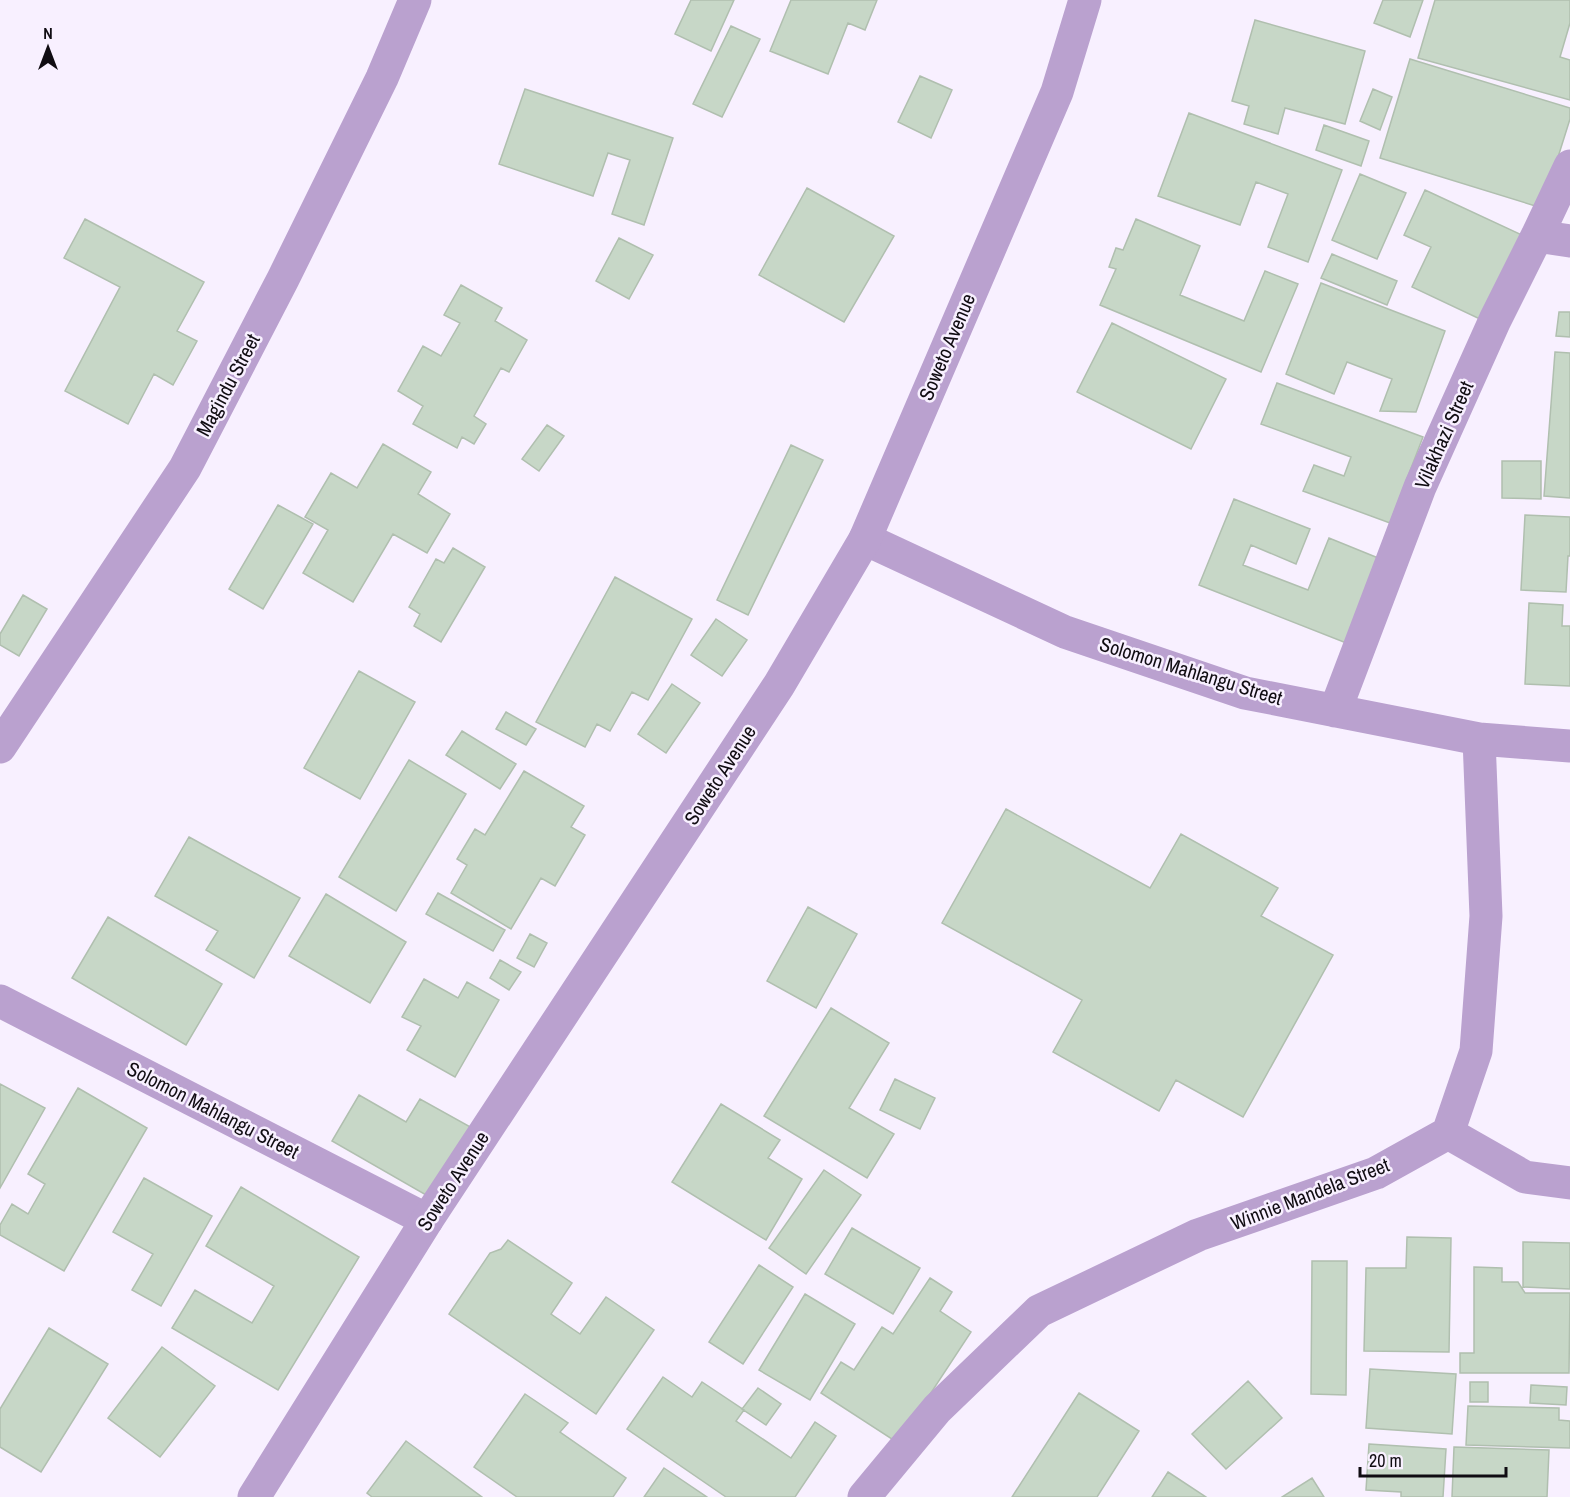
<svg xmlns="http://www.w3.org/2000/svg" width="1570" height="1497" font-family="'Archivo Narrow',sans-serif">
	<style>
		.building { fill: #c7d7c7; stroke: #b0bfaf; stroke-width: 1.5 }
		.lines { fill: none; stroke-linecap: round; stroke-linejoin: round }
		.minor { stroke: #baa1cf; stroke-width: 33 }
		.tertiary { stroke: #baa1cf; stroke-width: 33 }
		.labels { text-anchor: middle; stroke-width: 5; stroke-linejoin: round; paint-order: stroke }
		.street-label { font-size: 20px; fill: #100c12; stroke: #f8f0ff }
	</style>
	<rect width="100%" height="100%" fill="#f8f0ff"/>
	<path class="building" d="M 691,0 L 734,0 L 711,51 L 675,34 Z
		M 791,0 L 877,0 L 865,30 L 848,23 L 828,74 L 770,51 Z
		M 1383,0 L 1423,0 L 1410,37 L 1374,23 Z
		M 1435,0 L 1570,0 L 1570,23 L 1560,57 L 1570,60 L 1570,100 L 1418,58 Z
		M 1255,20 L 1365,51 L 1345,124 L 1285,108 L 1278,134 L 1244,124 L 1249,106 L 1232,101 Z
		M 731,26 L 760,39 L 722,117 L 693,104 Z
		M 1410,59 L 1570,108 L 1570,119 L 1542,208 L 1380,158 Z
		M 920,76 L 952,90 L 931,138 L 898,122 Z
		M 525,89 L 673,138 L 644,225 L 612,214 L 630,160 L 608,153 L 593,196 L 499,164 Z
		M 1373,89 L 1392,97 L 1380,130 L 1360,121 Z
		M 1189,113 L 1342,170 L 1308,262 L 1268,247 L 1288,194 L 1256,182 L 1240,225 L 1158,196 Z
		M 1324,125 L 1369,141 L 1361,166 L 1316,150 Z
		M 1360,174 L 1406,193 L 1377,259 L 1332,240 Z
		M 807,188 L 894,236 L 844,322 L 759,275 Z
		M 1425,190 L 1522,235 L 1482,320 L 1412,287 L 1431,247 L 1404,235 Z
		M 85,219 L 204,282 L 177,331 L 197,341 L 173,385 L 154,374 L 128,424 L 65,391 L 120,287 L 64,258 Z
		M 1136,219 L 1200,246 L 1180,295 L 1244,321 L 1265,271 L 1298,284 L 1261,372 L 1100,305 L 1116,269 L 1109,267 L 1116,248 L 1123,250 Z
		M 619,238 L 653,255 L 629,299 L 596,281 Z
		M 1332,254 L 1397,281 L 1387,305 L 1321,278 Z
		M 1321,283 L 1445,331 L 1416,412 L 1380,411 L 1392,379 L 1347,362 L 1334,394 L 1286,374 Z
		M 461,285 L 502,308 L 495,321 L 527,340 L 509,372 L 501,368 L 474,416 L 486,424 L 474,444 L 462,437 L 457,448 L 413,424 L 423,406 L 398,391 L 423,346 L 441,356 L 460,323 L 444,315 Z
		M 1559,312 L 1570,312 L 1570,337 L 1556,336 Z
		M 1112,323 L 1226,379 L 1191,449 L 1077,392 Z
		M 1555,352 L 1570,353 L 1570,498 L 1544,496 Z
		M 1277,383 L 1423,437 L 1390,523 L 1303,491 L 1314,465 L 1344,476 L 1351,457 L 1261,424 Z
		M 547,425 L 564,436 L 539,471 L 522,459 Z
		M 383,444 L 431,472 L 418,494 L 450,514 L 427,553 L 393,534 L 353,602 L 303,573 L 328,530 L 305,517 L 331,473 L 357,488 Z
		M 791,445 L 823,460 L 748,615 L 717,600 Z
		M 1502,461 L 1541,461 L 1541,499 L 1502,498 Z
		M 1234,499 L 1310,529 L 1296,564 L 1251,545 L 1243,565 L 1308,590 L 1329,538 L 1388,562 L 1354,646 L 1199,585 Z
		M 278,505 L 313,524 L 263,609 L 229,589 Z
		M 1525,515 L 1570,517 L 1570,556 L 1568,556 L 1566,592 L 1521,590 Z
		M 453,548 L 485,567 L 441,642 L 414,626 L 420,614 L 409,607 L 436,559 L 444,563 Z
		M 615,577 L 692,619 L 648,700 L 632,692 L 610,731 L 597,724 L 585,747 L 536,722 Z
		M 23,595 L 47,609 L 19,656 L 0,645 L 0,634 Z
		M 1529,603 L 1563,605 L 1562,626 L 1570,626 L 1570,686 L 1525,684 Z
		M 716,619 L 747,640 L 722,676 L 691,655 Z
		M 359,671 L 415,702 L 360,799 L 304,768 Z
		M 672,684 L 700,703 L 666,753 L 638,734 Z
		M 506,712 L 536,729 L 526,745 L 496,729 Z
		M 462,731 L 516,764 L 500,789 L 446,755 Z
		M 409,760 L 466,794 L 396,911 L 339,877 Z
		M 524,771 L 584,806 L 571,827 L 585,835 L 555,886 L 541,878 L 511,929 L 451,893 L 467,865 L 457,859 L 475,829 L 485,835 Z
		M 1006,809 L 1150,888 L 1181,834 L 1278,888 L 1261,916 L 1333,955 L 1243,1117 L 1176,1080 L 1159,1111 L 1053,1052 L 1082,1000 L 942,923 Z
		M 189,837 L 300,898 L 254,978 L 206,950 L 218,931 L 155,896 Z
		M 438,893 L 505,930 L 493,951 L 426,914 Z
		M 326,894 L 406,942 L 370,1003 L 289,956 Z
		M 808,907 L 857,934 L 816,1008 L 767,981 Z
		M 108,917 L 222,984 L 186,1045 L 72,978 Z
		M 530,934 L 547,943 L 534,967 L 517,958 Z
		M 500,960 L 521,972 L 509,990 L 490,978 Z
		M 424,979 L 458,998 L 467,982 L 499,1000 L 455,1077 L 407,1050 L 421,1026 L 402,1017 Z
		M 831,1008 L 889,1043 L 849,1108 L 894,1134 L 867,1178 L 764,1116 Z
		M 895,1079 L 935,1098 L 920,1129 L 880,1110 Z
		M 0,1084 L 45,1108 L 0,1188 Z
		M 78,1088 L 147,1128 L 64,1271 L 0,1235 L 0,1225 L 12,1204 L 28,1214 L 45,1184 L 28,1174 Z
		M 359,1095 L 406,1122 L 420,1099 L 474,1129 L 433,1199 L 332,1141 Z
		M 721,1104 L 780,1140 L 768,1158 L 802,1179 L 766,1240 L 672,1182 Z
		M 824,1170 L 861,1195 L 806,1274 L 769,1248 Z
		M 144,1178 L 212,1216 L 161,1306 L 132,1290 L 153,1254 L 113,1232 Z
		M 241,1187 L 359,1257 L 278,1390 L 172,1328 L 195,1290 L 252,1323 L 274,1286 L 206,1246 Z
		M 852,1228 L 920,1268 L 893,1314 L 825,1274 Z
		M 1407,1237 L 1451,1238 L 1449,1352 L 1364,1351 L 1366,1268 L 1406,1268 Z
		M 508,1240 L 572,1283 L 551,1314 L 580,1334 L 606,1297 L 654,1330 L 596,1414 L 449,1314 L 490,1253 L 501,1249 Z
		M 1523,1242 L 1570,1243 L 1570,1289 L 1523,1287 Z
		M 1312,1261 L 1347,1261 L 1346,1395 L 1311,1394 Z
		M 759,1265 L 793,1287 L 743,1364 L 709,1342 Z
		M 1474,1267 L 1502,1268 L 1502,1282 L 1518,1282 L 1525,1293 L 1570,1293 L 1569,1373 L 1460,1373 L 1460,1353 L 1474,1353 Z
		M 930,1278 L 952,1292 L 940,1311 L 971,1332 L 898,1443 L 821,1393 L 841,1362 L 854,1370 L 882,1327 L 893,1334 Z
		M 805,1294 L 855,1324 L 810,1400 L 759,1370 Z
		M 49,1328 L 108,1364 L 41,1472 L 0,1447 L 0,1409 Z
		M 162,1347 L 215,1386 L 160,1457 L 108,1418 Z
		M 1370,1369 L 1456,1374 L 1452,1434 L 1366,1428 Z
		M 663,1377 L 692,1397 L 702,1382 L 744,1410 L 736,1421 L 791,1458 L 815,1422 L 836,1436 L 795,1497 L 726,1497 L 627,1429 Z
		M 1248,1381 L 1282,1418 L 1226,1469 L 1192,1434 Z
		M 1470,1382 L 1488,1382 L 1488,1402 L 1470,1402 Z
		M 1531,1385 L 1567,1387 L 1566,1405 L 1530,1403 Z
		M 758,1388 L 781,1404 L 766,1425 L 742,1409 Z
		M 1079,1393 L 1139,1431 L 1097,1497 L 1012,1497 Z
		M 525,1394 L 568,1423 L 560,1432 L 626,1478 L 613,1497 L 517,1497 L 474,1467 Z
		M 1468,1406 L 1559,1408 L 1559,1420 L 1570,1421 L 1570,1448 L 1466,1445 Z
		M 406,1441 L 482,1497 L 372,1497 L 367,1493 Z
		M 1369,1444 L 1446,1449 L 1443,1497 L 1401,1497 L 1401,1492 L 1366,1490 Z
		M 1454,1447 L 1549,1450 L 1547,1497 L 1452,1497 Z
		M 664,1468 L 707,1497 L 644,1497 Z
		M 1168,1472 L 1206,1497 L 1152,1497 Z
		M 1312,1478 L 1324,1497 L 1282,1497 Z"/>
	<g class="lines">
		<path class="minor" d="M 1537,236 L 1570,241
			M 865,539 L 1065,632 L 1245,693 L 1479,739 L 1570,746
			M 1335,711 L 1420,487 L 1495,320 L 1537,236 L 1570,166
			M 0,747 L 185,468 L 283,279 L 382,78 L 415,0
			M 0,1001 L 427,1220
			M 1448,1133 L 1525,1177 L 1570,1183
			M 864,1497 L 937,1409 L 1039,1311 L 1198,1235 L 1376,1173 L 1448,1133 L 1476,1051 L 1486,916 L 1479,739"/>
		<path class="tertiary" d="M 254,1497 L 427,1220 L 779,685 L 865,539 L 1057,92 L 1085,0"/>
	</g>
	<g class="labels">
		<g class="street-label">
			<text transform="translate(947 347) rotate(-67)" y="7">Soweto Avenue</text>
			<text transform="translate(228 385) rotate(-62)" y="7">Magindu Street</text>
			<text transform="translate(1444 435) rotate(-66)" y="7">Vilakhazi Street</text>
			<text transform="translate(1191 671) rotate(17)" y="7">Solomon Mahlangu Street</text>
			<text transform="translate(720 775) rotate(-57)" y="7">Soweto Avenue</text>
			<text transform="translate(213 1110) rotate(27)" y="7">Solomon Mahlangu Street</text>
			<text transform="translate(453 1181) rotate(-57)" y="7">Soweto Avenue</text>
			<text transform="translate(1310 1194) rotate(-21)" y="7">Winnie Mandela Street</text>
		</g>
	</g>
	<g transform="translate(48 48)" stroke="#f8f0ff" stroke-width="4.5" paint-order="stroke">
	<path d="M0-4.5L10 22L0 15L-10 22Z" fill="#100c12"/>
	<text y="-9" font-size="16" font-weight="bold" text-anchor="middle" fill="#100c12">N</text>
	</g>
	<path d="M1360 1467v9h146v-9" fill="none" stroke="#100c12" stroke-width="3"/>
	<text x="1369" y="1467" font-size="18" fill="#100c12" stroke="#f8f0ff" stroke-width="4.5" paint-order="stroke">20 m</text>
</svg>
